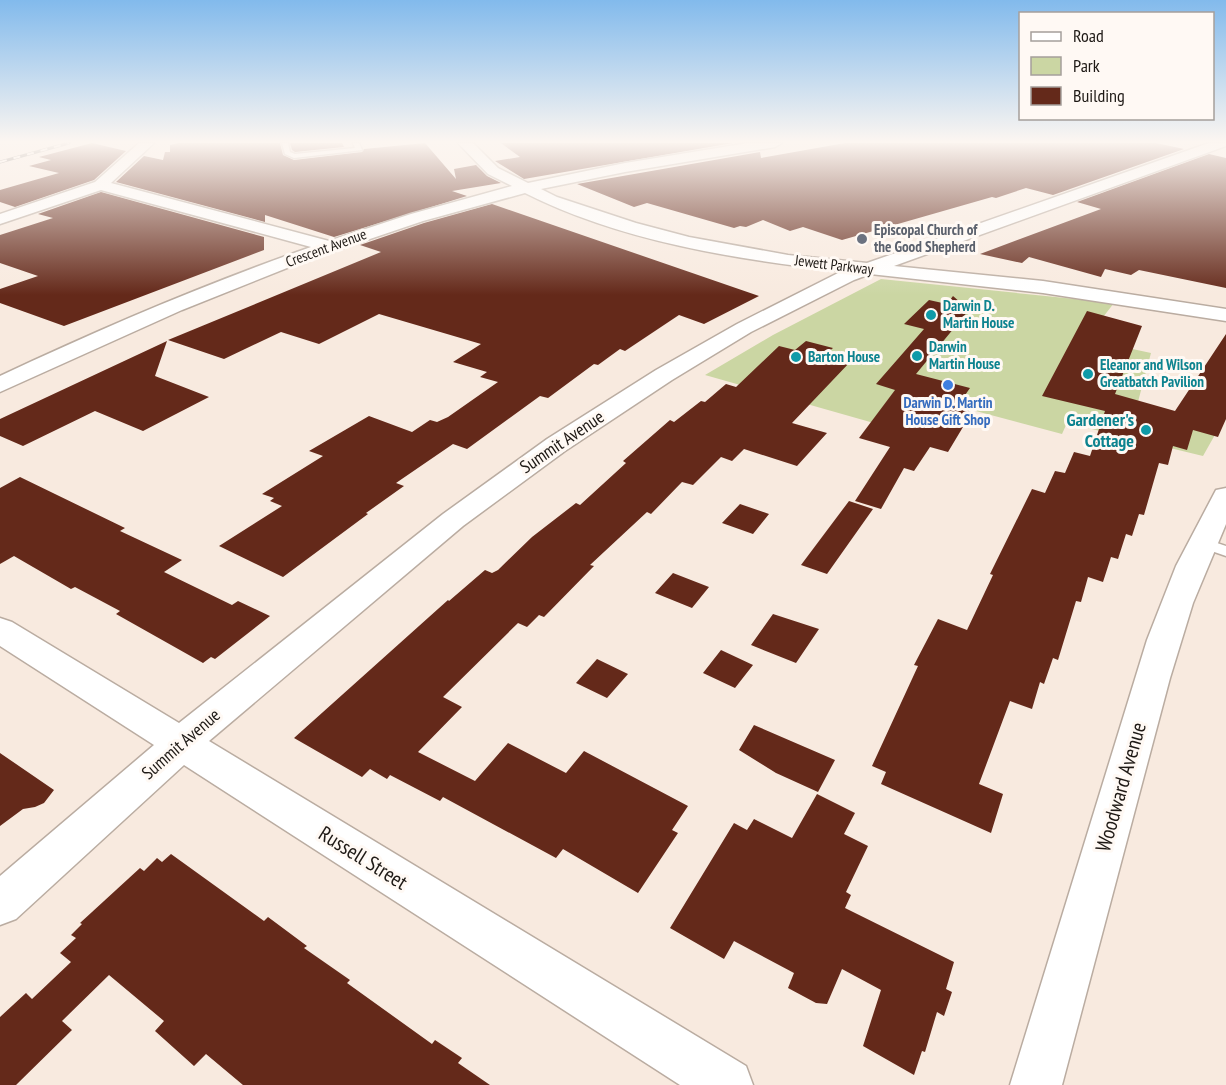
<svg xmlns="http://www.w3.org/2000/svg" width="1226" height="1085" font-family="'PT Sans Narrow',sans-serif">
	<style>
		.green { fill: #cbd6a3 }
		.building { fill: #64291a }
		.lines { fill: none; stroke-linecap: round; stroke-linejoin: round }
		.lane-casing { stroke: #baaca1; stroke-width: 3 }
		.street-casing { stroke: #baaca1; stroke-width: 3 }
		.lane { fill: #fff; fill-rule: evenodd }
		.street { fill: #fff; fill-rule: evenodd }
		.rail-casing { stroke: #5e5650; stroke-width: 3 }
		.rail { stroke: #fff9f4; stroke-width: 2; stroke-dasharray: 7; stroke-linecap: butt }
		.worship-dot { fill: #6b7280; stroke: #fff9f4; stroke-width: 2 }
		.culture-dot { fill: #0f9aa8; stroke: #fff9f4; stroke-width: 2 }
		.shop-dot { fill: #3f7fe0; stroke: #fff9f4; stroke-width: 2 }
		.labels { text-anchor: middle; stroke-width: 6; stroke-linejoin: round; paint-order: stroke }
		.far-worship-label { font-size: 15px; font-weight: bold; fill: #5b616d; stroke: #fff9f4; text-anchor: start }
		.far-street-label { font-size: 15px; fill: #1e1915; stroke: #fff9f4 }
		.far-culture-label { font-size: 15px; font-weight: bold; fill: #0d838f; stroke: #fff9f4; text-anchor: start }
		.far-shop-label { font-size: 15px; font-weight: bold; fill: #366cbe; stroke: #fff9f4 }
		.culture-label { font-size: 18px; font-weight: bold; fill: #0d838f; stroke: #fff9f4; text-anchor: end }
		.street-label { font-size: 18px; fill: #1e1915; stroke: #fff9f4 }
		.near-street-label { font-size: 21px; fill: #1e1915; stroke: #fff9f4 }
	</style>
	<rect width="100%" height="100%" fill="#f8eadf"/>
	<path class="green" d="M 881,279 L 1114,303 L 1086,339 L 1151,353 L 1135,413 L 1216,433 L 1203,456 L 1067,423 L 1062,434 L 972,410 L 916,435 L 705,375 L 773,335 Z"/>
	<path class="building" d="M 92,143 L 126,151 L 94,180 L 15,207 L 0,202 L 0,190 L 59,173 L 29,166 L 51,160 L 39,157 Z
		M 178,143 L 280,143 L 283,155 L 294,160 L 362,152 L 364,149 L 425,143 L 456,179 L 454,169 L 476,165 L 487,176 L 501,183 L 452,191 L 467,196 L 334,237 L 265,215 L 265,222 L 116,182 L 144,156 L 163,160 L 165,152 L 170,152 L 170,145 Z
		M 290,143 L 342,143 L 344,147 L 295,152 L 292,150 Z
		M 501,143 L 733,143 L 524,179 L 495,161 L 520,157 Z
		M 845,143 L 1156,143 L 1184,149 L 1053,195 L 1026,188 L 996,198 L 992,197 L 842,240 L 803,227 L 790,231 L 763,220 L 746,227 L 740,226 L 734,228 L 647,203 L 634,207 L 577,184 L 760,152 L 761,158 Z
		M 1209,154 L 1226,158 L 1226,288 L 1139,270 L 1131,275 L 1105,269 L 1101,277 L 1029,257 L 1022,263 L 980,254 L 1101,209 L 1077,202 Z
		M 101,192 L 264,237 L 264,250 L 64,326 L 0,303 L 0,289 L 38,276 L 0,263 L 0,235 L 53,218 L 38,214 Z
		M 492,204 L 759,296 L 704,324 L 679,315 L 625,351 L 620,349 L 598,365 L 594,364 L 548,398 L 540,396 L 467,449 L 453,444 L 396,483 L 404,486 L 366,513 L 368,514 L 283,577 L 219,546 L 282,506 L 270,501 L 274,498 L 262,494 L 323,456 L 309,451 L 369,416 L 412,432 L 430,420 L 437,422 L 448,417 L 498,382 L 480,377 L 487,372 L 453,362 L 481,344 L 379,314 L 319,344 L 281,332 L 224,359 L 168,340 L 381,252 L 360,245 L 424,223 Z
		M 953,296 L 969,310 L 916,374 L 970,388 L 963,398 L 978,402 L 948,452 L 930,447 L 914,471 L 904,468 L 881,509 L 855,501 L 890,447 L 859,438 L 895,390 L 876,384 L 924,329 L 904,324 L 929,300 L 947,304 Z
		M 1087,311 L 1142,326 L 1115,394 L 1175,411 L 1226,334 L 1226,419 L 1218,437 L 1193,430 L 1187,450 L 1173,446 L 1168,465 L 1159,463 L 1144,515 L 1139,514 L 1132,536 L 1126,534 L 1118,559 L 1111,557 L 1103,582 L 1088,577 L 1081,602 L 1076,601 L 1058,660 L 1053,658 L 1044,684 L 1040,682 L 1032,709 L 1010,701 L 979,784 L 1003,794 L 991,833 L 881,784 L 886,772 L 872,766 L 918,666 L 914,665 L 938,619 L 967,630 L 993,575 L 990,574 L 1032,489 L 1045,493 L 1055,471 L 1065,473 L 1074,452 L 1090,456 L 1105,411 L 1042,396 Z
		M 167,341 L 155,376 L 209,397 L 143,431 L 95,411 L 23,446 L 0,436 L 0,419 Z
		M 806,341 L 833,348 L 826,354 L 851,361 L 792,423 L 827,433 L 797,466 L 744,449 L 732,461 L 721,457 L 693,485 L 682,482 L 651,514 L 647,512 L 590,565 L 594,566 L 544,617 L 539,615 L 527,627 L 518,623 L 443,697 L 462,707 L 418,752 L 475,781 L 508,743 L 566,773 L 584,751 L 688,806 L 672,830 L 678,833 L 638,893 L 563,849 L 556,858 L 443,797 L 440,801 L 390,775 L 387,779 L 370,769 L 362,777 L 294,738 L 448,600 L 449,601 L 485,570 L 492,573 L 498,570 L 532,537 L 576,503 L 580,505 L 626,463 L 623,461 L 670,420 L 674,422 L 701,401 L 705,402 L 726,384 L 736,387 L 779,346 L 795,350 Z
		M 20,477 L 125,528 L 120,531 L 182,560 L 164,572 L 232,605 L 238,601 L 270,616 L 215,659 L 211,657 L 203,663 L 116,614 L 120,611 L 75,587 L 71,589 L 14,556 L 0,564 L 0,488 Z
		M 849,501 L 873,509 L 827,574 L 801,565 Z
		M 740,504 L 769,514 L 753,534 L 722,523 Z
		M 673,573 L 709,587 L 692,608 L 655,593 Z
		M 773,614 L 819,629 L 796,663 L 751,645 Z
		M 721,650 L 753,665 L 735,688 L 703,673 Z
		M 597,659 L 628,674 L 607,698 L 576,683 Z
		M 754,725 L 835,760 L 818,792 L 776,773 L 739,750 Z
		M 0,753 L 54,790 L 44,803 L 35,807 L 23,809 L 0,826 Z
		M 817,794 L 855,813 L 844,834 L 868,846 L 846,892 L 851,895 L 845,908 L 954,962 L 946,989 L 952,992 L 944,1016 L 937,1012 L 925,1052 L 922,1051 L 914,1075 L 863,1046 L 881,990 L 842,969 L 827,1004 L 816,1003 L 788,988 L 794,973 L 734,941 L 724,959 L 670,928 L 734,823 L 747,830 L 754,819 L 792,838 Z
		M 171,854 L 264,921 L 268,917 L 307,946 L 304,948 L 350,980 L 347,983 L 432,1044 L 435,1040 L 462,1058 L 458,1063 L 490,1085 L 243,1085 L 206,1054 L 194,1066 L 155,1031 L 164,1021 L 109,975 L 62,1021 L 72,1030 L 16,1085 L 0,1085 L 0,1017 L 26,993 L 32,999 L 71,962 L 60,953 L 76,938 L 71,935 L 82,924 L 80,923 L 140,868 L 144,871 L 157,858 L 162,862 Z"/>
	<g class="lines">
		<defs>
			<path id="lane" d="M 282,143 L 288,143 L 290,152 L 295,154 L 355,148 L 353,143 L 359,143 L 362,150 L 294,158 L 285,154 Z
				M 1202,538 L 1226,546 L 1226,556 L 1197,546 L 1194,543 L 1197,540 Z"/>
			<path id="street" d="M 139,143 L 154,143 L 111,183 L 329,241 L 411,214 L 512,186 L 488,174 L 458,143 L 473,143 L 498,168 L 528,183 L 625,163 L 748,143 L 782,143 L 775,147 L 625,172 L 541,189 L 557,197 L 636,223 L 689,237 L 788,255 L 867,263 L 1209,143 L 1226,143 L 1226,146 L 894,266 L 1043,281 L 1226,309 L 1226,321 L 1043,293 L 870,274 L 854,280 L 751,332 L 672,380 L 565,451 L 463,526 L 209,741 L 746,1066 L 753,1085 L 680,1085 L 184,765 L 16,919 L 0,925 L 0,876 L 154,745 L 0,646 L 0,618 L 12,622 L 179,723 L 443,514 L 547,439 L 656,370 L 737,324 L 842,271 C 737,260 620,241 525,193 L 423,221 L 302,262 L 182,310 L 0,392 L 0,376 C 102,328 205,284 311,247 L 101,190 L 0,224 L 0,214 L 95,182 Z
				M 1226,488 L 1226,524 L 1193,603 L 1170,678 L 1062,1085 L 1010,1085 L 1147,640 L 1176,566 L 1216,490 Z"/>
		</defs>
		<use href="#lane" class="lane-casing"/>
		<use href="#street" class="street-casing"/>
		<use href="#lane" class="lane"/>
		<use href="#street" class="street"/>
		<defs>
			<path id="rail" d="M 0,162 L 69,143"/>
		</defs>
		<use href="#rail" class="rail-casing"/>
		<use href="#rail" class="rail"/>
	</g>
	<linearGradient id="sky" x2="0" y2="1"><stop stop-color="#82baec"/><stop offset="0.48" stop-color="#fcf6f1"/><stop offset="1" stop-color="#fcf6f1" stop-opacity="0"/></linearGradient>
	<rect width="1226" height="295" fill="url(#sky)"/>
	<circle class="worship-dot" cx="862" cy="239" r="6"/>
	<g class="culture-dot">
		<circle cx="931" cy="315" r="6"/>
		<circle cx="917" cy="356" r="6"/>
		<circle cx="796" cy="357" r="6"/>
		<circle cx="1088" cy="374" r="6"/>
		<circle cx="1146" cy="430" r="6"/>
	</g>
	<circle class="shop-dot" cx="948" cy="385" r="6"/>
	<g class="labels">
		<g class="far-worship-label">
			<text x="874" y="235">Episcopal Church of<tspan x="874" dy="17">the Good Shepherd</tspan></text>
		</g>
		<g class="far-street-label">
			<text transform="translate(326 248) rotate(-20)" y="5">Crescent Avenue</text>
			<text transform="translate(834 265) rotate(7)" y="5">Jewett Parkway</text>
		</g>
		<g class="far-culture-label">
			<text x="943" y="311">Darwin D.<tspan x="943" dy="17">Martin House</tspan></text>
			<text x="929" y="352">Darwin<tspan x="929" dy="17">Martin House</tspan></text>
			<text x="808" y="362">Barton House</text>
			<text x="1100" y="370">Eleanor and Wilson<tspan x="1100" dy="17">Greatbatch Pavilion</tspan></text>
		</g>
		<g class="far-shop-label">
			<text x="948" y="408">Darwin D. Martin<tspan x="948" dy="17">House Gift Shop</tspan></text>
		</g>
		<g class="culture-label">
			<text x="1134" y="426">Gardener's<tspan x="1134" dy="21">Cottage</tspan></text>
		</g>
		<g class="street-label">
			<text transform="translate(562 442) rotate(-34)" y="6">Summit Avenue</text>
			<text transform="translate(181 744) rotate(-41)" y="6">Summit Avenue</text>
		</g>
		<g class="near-street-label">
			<text transform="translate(1121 787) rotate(-74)" y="7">Woodward Avenue</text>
			<text transform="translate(363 858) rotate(32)" y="7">Russell Street</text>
		</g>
	</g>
	<rect x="1019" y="12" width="195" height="108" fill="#fff9f4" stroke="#a59f9b" stroke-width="1.5"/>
	<rect x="1031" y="32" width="30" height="9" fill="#ffffff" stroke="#a59f9b" stroke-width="1.5"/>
	<text x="1073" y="42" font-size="18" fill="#1e1915">Road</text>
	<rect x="1031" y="57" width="30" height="18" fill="#cbd6a3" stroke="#a59f9b" stroke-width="1.5"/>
	<text x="1073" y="72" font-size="18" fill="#1e1915">Park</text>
	<rect x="1031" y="87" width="30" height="18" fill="#64291a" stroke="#a59f9b" stroke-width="1.5"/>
	<text x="1073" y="102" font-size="18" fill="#1e1915">Building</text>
</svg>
